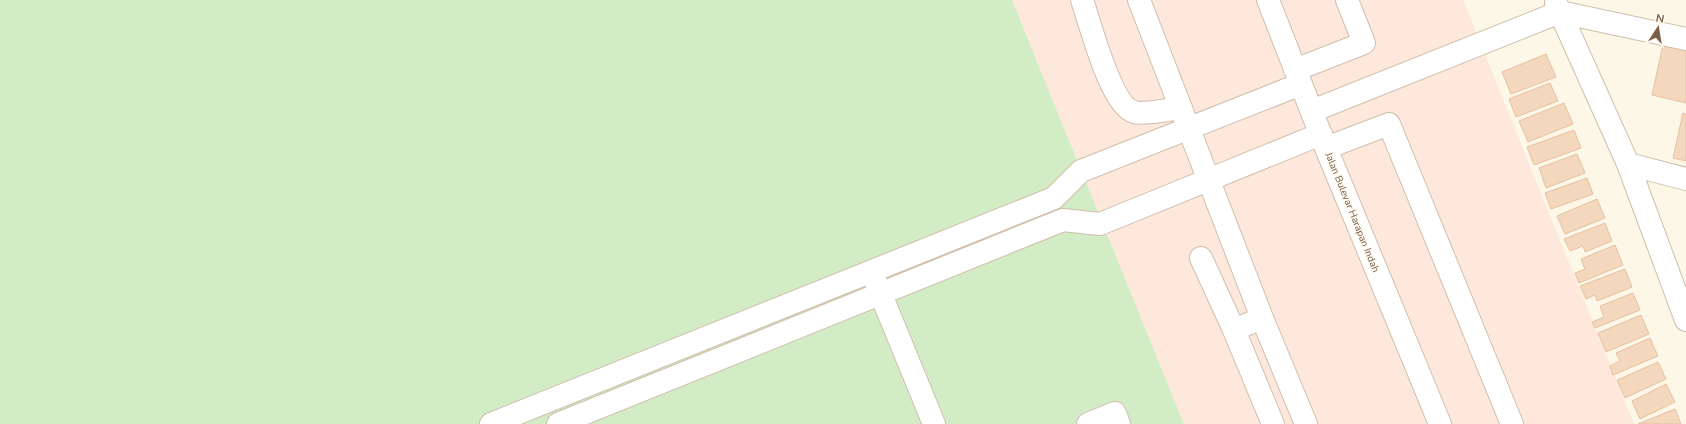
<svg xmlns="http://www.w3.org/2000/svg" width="1686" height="424" font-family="'Nunito Sans',sans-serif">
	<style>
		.commercial { fill: #fee8db }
		.green { fill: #d2ecc5 }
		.building { fill: #f4d8be; stroke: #e7c09e }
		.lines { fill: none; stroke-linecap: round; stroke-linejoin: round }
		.minor-casing { stroke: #d0bfac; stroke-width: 24 }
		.minor { stroke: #fff; stroke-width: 22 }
		.labels { text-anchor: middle; stroke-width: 3; stroke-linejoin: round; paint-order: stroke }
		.street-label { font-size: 10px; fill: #795f4a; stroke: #fffaef }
	</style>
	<rect width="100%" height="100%" fill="#fdf7e8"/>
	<path class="commercial" d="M 1012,0 L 1463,0 L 1634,424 L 1184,424 Z"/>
	<path class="green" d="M 0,0 L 1012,0 L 1184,424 L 0,424 Z"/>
	<path class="building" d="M 1663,45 L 1686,51 L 1686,103 L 1652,95 Z
		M 1546,54 L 1556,77 L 1511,94 L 1502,72 Z
		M 1550,83 L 1558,101 L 1516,117 L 1509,99 Z
		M 1564,103 L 1573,124 L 1528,142 L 1519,121 Z
		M 1683,113 L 1686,114 L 1686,161 L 1673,158 Z
		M 1574,130 L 1581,148 L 1534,165 L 1527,147 Z
		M 1577,154 L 1585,173 L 1546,188 L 1539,168 Z
		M 1587,178 L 1593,194 L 1551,209 L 1545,193 Z
		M 1597,199 L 1605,218 L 1565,234 L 1557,216 Z
		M 1605,223 L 1612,241 L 1585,252 L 1583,246 L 1570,251 L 1564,239 Z
		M 1615,245 L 1623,265 L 1579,283 L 1575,273 L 1585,269 L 1581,259 Z
		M 1625,269 L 1632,287 L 1597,301 L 1595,295 L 1586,299 L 1580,286 Z
		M 1633,293 L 1640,310 L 1595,328 L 1592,322 L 1604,317 L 1600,306 Z
		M 1641,315 L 1649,334 L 1606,352 L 1598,333 Z
		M 1650,338 L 1658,356 L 1613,375 L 1610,366 L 1620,361 L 1616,353 Z
		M 1658,362 L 1666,379 L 1625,398 L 1617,380 Z
		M 1666,384 L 1675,402 L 1640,419 L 1632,401 Z
		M 1675,409 L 1681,424 L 1638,424 Z"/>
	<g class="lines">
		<defs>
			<path id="minor" d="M 1082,0 C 1090,23 1111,106 1134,112 C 1143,115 1170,109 1181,108
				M 1139,0 L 1262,318 L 1306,424
				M 1268,0 L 1326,148 L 1440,424
				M 1556,3 L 1628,164 L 1686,320
				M 1295,70 L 1364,43 L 1347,0
				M 1312,111 L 1560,12 L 1686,39
				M 1326,148 L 1389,124 L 1512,424
				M 1628,164 L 1686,179
				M 1201,258 L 1234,330
				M 875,280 L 934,424
				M 1262,318 L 1234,330 L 1273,424
				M 491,424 L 1054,198 L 1081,171 L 1301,84
				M 558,424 L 1063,220 L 1100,224 L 1321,134
				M 1088,424 L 1115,413 L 1119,424"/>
		</defs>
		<use href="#minor" class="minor-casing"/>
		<use href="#minor" class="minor"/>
	</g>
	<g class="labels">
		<g class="street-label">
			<text transform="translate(1353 212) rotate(68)" y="4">Jalan Bulevar Harapan Indah</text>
		</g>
	</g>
	<g transform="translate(1658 28) rotate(12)" stroke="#fffaef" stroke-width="3" paint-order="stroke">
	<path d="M0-3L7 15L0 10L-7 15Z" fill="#795f4a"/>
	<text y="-6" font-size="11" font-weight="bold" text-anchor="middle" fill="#795f4a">N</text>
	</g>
</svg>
